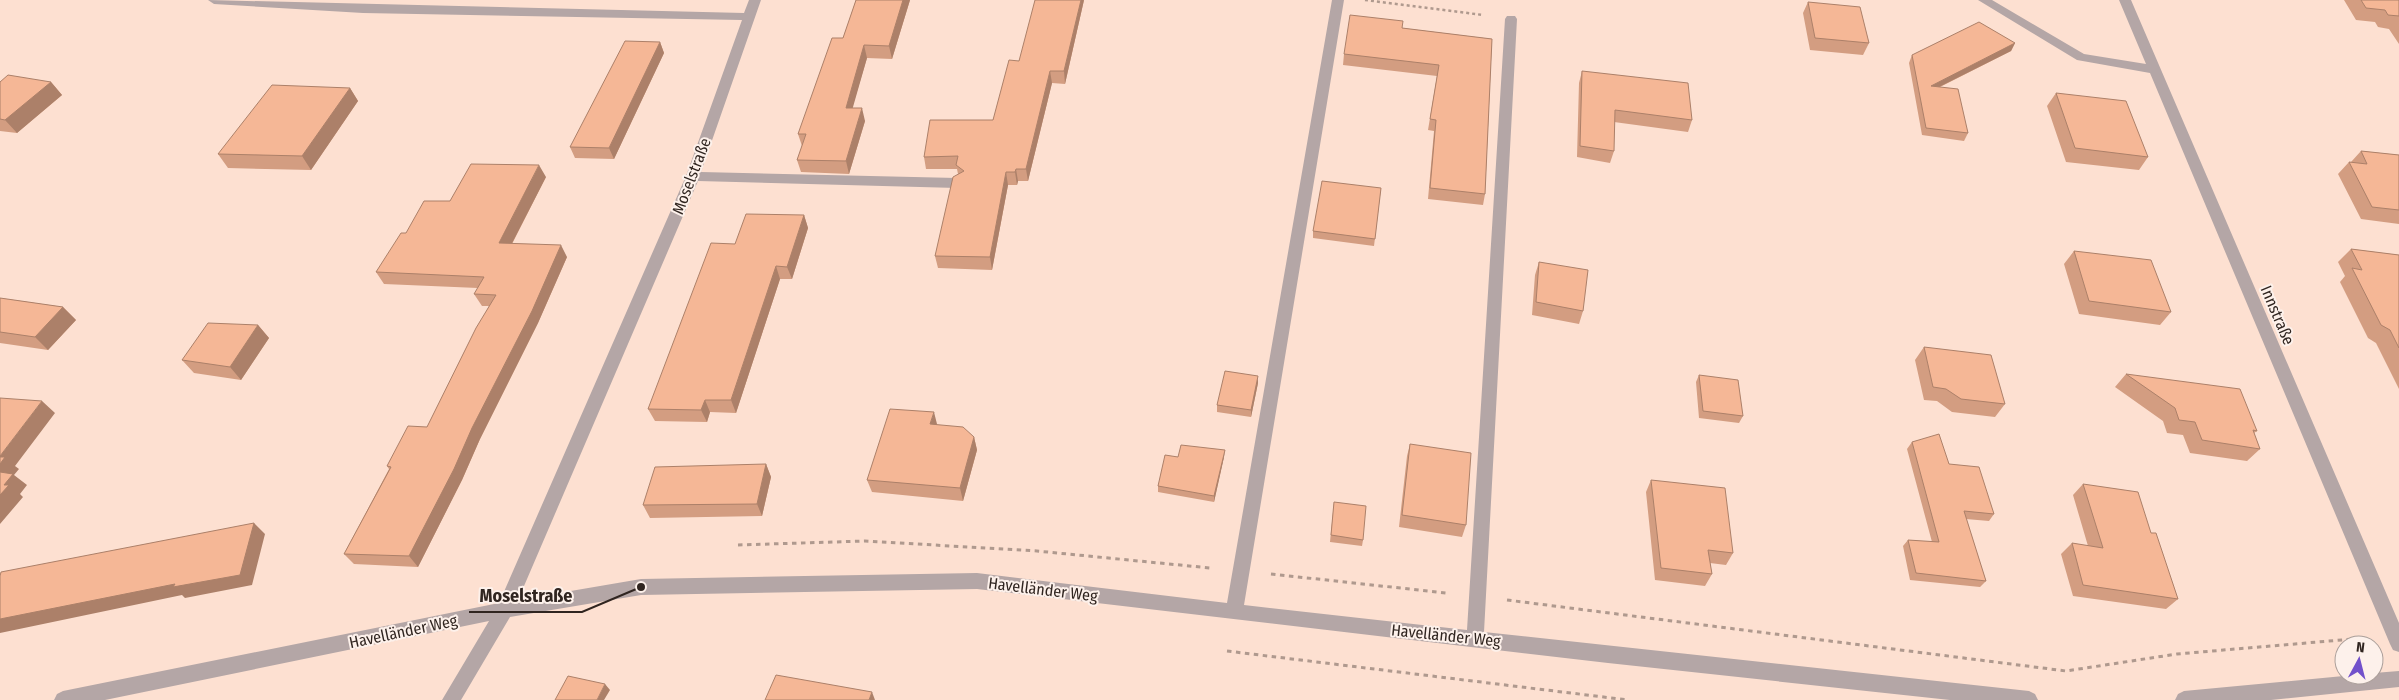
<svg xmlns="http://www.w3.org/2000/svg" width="2399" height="700" font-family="'Fira Sans Condensed',sans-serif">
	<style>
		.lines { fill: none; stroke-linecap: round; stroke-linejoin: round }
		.path-far1 { stroke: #af998e; stroke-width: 2.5; stroke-dasharray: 3 3; stroke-linecap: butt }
		.path { stroke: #af998e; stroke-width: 3; stroke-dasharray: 4.5 4.5; stroke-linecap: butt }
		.minor { fill: #b4a6a6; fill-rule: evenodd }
		.wall { fill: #d39d81 }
		.shaded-wall { fill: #ac8069 }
		.building { fill: #f5b796; stroke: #ac8069 }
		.labels { text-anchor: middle; stroke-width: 4; stroke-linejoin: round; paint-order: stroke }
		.street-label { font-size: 16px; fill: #302520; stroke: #fdf1eb }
		.leader { fill: none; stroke: #302520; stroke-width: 2 }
		.callout-dot { fill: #302520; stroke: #fdf1eb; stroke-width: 2 }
		.callout-label { font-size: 18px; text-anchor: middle; font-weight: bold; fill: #302520; stroke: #fdf1eb; stroke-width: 4; stroke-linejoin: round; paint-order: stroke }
	</style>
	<rect width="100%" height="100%" fill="#fde0d1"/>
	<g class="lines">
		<path class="path-far1" d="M 1365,0 L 1483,15"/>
		<path class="path" d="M 738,545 L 865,541 L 1037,551 L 1210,568
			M 1271,574 L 1446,593
			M 1507,600 L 2066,671 L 2177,654 L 2365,638
			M 1227,651 L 1628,700"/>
		<path class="minor" d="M 208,0 L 744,13 L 749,0 L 761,0 L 701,172 L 957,178 L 964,183 L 957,188 L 698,181 L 518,600 L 641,579 L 977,573 L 1227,603 L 1332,0 L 1344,0 L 1244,605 L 1467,630 L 1505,19 L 1507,16 L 1515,16 L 1517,19 L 1484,632 L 2029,691 L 2035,694 L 2038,700 L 1950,700 L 1608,663 L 977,589 L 641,595 L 510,617 L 461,700 L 442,700 L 489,621 L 105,700 L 54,700 L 57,694 L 63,691 L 499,603 L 686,176 L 742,20 L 363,13 L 214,4 Z
			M 1978,0 L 1992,0 L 2084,54 L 2146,64 L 2119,0 L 2131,0 L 2399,623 L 2399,652 L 2393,650 L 2390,644 L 2150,73 L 2077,60 Z
			M 2399,671 L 2399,687 L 2271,700 L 2175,700 L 2178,694 L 2184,691 L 2354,675 L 2374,675 L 2374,673 Z"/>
	</g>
	<path class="wall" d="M 856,0 L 910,0 L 892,59 L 867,58 L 852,108 L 865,121 L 849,174 L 801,172 L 797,160 L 802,146 L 798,134 L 843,38 Z
		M 1084,0 L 1065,84 L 1052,83 L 1028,181 L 1018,181 L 1017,185 L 1008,185 L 992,270 L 938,268 L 935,256 L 958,174 L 957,169 L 926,169 L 924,157 L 993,120 L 1019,61 Z
		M 2344,0 L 2399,0 L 2399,44 L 2389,29 L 2378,27 L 2375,22 L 2356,20 Z
		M 1808,2 L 1869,43 L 1863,55 L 1810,50 L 1803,13 Z
		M 1402,28 L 1492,39 L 1485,194 L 1483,205 L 1428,199 L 1434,131 L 1428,130 L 1437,76 L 1343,65 L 1344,54 Z
		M 660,42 L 664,53 L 614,159 L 575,158 L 570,147 Z
		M 2015,43 L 2011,51 L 1940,87 L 1968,133 L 1964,141 L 1922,135 L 1909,63 L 1912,55 Z
		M 1582,71 L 1692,120 L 1688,132 L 1614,122 L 1614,151 L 1610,163 L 1577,157 L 1579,83 Z
		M 0,82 L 51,82 L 62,95 L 17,133 L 0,131 Z
		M 350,88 L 358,101 L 311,170 L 228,168 L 218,154 Z
		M 2056,93 L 2148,157 L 2139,170 L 2066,162 L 2047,106 Z
		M 2361,151 L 2399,155 L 2399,224 L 2361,219 L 2338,174 L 2349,162 L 2351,162 Z
		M 546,177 L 512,244 L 567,257 L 538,323 L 480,439 L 462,480 L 418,567 L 354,564 L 344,554 L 389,469 L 387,466 L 427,427 L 489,306 L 482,306 L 474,294 L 478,288 L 384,284 L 376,272 L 406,233 L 450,201 Z
		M 1381,188 L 1374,246 L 1313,238 L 1313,231 Z
		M 804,215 L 808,228 L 792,279 L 780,279 L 736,413 L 710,412 L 707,422 L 655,421 L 648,409 L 735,244 Z
		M 2351,249 L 2399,255 L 2399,389 L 2376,343 L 2368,338 L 2340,282 L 2345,276 L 2338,262 Z
		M 2074,251 L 2171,312 L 2160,325 L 2079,314 L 2064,264 Z
		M 1539,262 L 1583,311 L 1579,324 L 1532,315 L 1535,275 Z
		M 0,298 L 63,307 L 76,320 L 48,350 L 0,343 Z
		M 258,325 L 269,338 L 241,380 L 194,373 L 182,360 Z
		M 1924,347 L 2005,404 L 1995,417 L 1952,412 L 1937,401 L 1924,400 L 1915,360 Z
		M 2126,374 L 2257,431 L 2254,433 L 2260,449 L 2247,461 L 2190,453 L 2183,435 L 2167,433 L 2163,421 L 2115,387 Z
		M 1699,375 L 1743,416 L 1739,423 L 1699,418 L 1696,382 Z
		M 1258,383 L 1251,417 L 1217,412 L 1217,405 Z
		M 937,425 L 974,437 L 977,450 L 963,501 L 872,492 L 867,480 Z
		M 1912,442 L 1949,464 L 1994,514 L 1989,521 L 1966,519 L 1986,581 L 1980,587 L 1910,580 L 1903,546 L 1908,540 L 1932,542 L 1907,449 Z
		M 1410,444 L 1466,525 L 1462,537 L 1399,527 L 1407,456 Z
		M 1178,457 L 1224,457 L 1214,502 L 1158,492 L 1158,486 Z
		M 766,464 L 771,477 L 762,516 L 650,518 L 643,505 Z
		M 1651,480 L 1733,553 L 1726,565 L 1710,563 L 1712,574 L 1705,586 L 1655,580 L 1646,492 Z
		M 2083,484 L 2151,533 L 2178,599 L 2166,609 L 2073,596 L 2061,554 L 2072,543 L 2088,546 L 2073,495 Z
		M 1334,502 L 1363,540 L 1362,546 L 1330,542 Z"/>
	<path class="shaded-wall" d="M 903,0 L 910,0 L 892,59 L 889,46 Z
		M 1081,0 L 1084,0 L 1065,84 L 1064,71 Z
		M 660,42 L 664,53 L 614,159 L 609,148 Z
		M 2015,43 L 2011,51 L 1927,93 L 1931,86 Z
		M 864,45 L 867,58 L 849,121 L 846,108 Z
		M 1050,71 L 1052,83 L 1028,181 L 1026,169 Z
		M 51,82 L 62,95 L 17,133 L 5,120 Z
		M 350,88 L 358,101 L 311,170 L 302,156 Z
		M 862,108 L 865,121 L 849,174 L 846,161 Z
		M 539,165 L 546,177 L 506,255 L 499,243 Z
		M 1016,169 L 1018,181 L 1017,185 L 1015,172 Z
		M 1006,172 L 1008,185 L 992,270 L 990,257 Z
		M 804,215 L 808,228 L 792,279 L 787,267 Z
		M 561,245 L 567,257 L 538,323 L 480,439 L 462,480 L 418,567 L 409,556 Z
		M 776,266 L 780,279 L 736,413 L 731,400 Z
		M 63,307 L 76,320 L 48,350 L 35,337 Z
		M 258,325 L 269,338 L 241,380 L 230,367 Z
		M 1258,376 L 1258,383 L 1251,417 L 1251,410 Z
		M 705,400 L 710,412 L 707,422 L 701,410 Z
		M 42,401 L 55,413 L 15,466 L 19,469 L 14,475 L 27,485 L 20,494 L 23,497 L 0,524 L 0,495 L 4,485 L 0,476 L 0,456 Z
		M 934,412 L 937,424 L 934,437 L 930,424 Z
		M 974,437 L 977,450 L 963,501 L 960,488 Z
		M 1225,450 L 1224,457 L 1214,502 L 1214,496 Z
		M 766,464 L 771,477 L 762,516 L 757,504 Z
		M 254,523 L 265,534 L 252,585 L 185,598 L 182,595 L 0,633 L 0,619 Z
		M 605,684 L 610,690 L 604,700 L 597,700 Z
		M 872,692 L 875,700 L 869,700 Z"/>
	<path class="building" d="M 856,0 L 903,0 L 889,46 L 864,45 L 846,108 L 862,108 L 846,161 L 797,160 L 806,134 L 798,134 L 832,38 L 843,38 Z
		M 1035,0 L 1081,0 L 1064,71 L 1050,71 L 1026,169 L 1016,169 L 1015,172 L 1006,172 L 990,257 L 935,256 L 953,177 L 964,171 L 956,165 L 958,156 L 924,157 L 930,120 L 993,120 L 1009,60 L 1019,61 Z
		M 2361,0 L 2399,0 L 2399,16 L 2388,15 L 2385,10 L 2366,8 Z
		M 1808,2 L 1860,7 L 1869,43 L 1815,38 Z
		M 1350,15 L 1403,21 L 1402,28 L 1492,39 L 1485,194 L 1430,188 L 1436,120 L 1430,119 L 1439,65 L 1344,54 Z
		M 1979,22 L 2015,43 L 1931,86 L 1958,89 L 1968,133 L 1926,128 L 1912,55 Z
		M 625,41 L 660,42 L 609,148 L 570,147 Z
		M 1582,71 L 1688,83 L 1692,120 L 1615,110 L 1614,151 L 1580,146 Z
		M 8,75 L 51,82 L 5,120 L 0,119 L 0,82 Z
		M 272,85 L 350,88 L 302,156 L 218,154 Z
		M 2056,93 L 2126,101 L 2148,157 L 2075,148 Z
		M 2361,151 L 2399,155 L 2399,210 L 2372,207 L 2349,162 L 2367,164 Z
		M 471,164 L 539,165 L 499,243 L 561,245 L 532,311 L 472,428 L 454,469 L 409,556 L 344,554 L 391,467 L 387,466 L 408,426 L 427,427 L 476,328 L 496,295 L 474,294 L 484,277 L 376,272 L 401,233 L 406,233 L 424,201 L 450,201 Z
		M 1322,181 L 1381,188 L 1375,239 L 1313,231 Z
		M 746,214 L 804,215 L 787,267 L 776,266 L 731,400 L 705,400 L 701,410 L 648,409 L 711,243 L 735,244 Z
		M 2351,249 L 2399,255 L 2399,348 L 2390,330 L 2381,325 L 2352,268 L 2362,270 Z
		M 2074,251 L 2151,260 L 2171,312 L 2089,301 Z
		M 1539,262 L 1588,270 L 1583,311 L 1536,302 Z
		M 0,298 L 63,307 L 35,337 L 0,332 Z
		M 208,323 L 258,325 L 230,367 L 182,360 Z
		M 1924,347 L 1991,355 L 2005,404 L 1961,399 L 1946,389 L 1933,387 Z
		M 1225,371 L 1258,376 L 1251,410 L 1217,405 Z
		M 2126,374 L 2240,389 L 2257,431 L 2253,430 L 2260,449 L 2202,440 L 2195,422 L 2179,420 L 2175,408 Z
		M 1699,375 L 1738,380 L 1743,416 L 1703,411 Z
		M 0,398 L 42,401 L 0,456 Z
		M 890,409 L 934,412 L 930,424 L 963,427 L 974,437 L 960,488 L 867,480 Z
		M 1939,434 L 1949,464 L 1979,467 L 1994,514 L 1964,511 L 1986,581 L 1916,573 L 1908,540 L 1939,542 L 1912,442 Z
		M 1410,444 L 1471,453 L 1466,525 L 1402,515 Z
		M 1181,445 L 1225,450 L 1214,496 L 1158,486 L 1165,455 L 1178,457 Z
		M 0,457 L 5,457 L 0,464 Z
		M 766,464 L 757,504 L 643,505 L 655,467 Z
		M 0,472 L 13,474 L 4,485 L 9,485 L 0,495 Z
		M 1651,480 L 1725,488 L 1733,553 L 1708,550 L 1712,574 L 1661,568 Z
		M 2083,484 L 2138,492 L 2151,533 L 2156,533 L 2178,599 L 2083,585 L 2072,543 L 2103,548 Z
		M 1334,502 L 1366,506 L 1363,540 L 1331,535 Z
		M 254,523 L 240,575 L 173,587 L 175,584 L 0,619 L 0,576 L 1,572 Z
		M 776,675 L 872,692 L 869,700 L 765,700 Z
		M 568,676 L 605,684 L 597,700 L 555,700 Z"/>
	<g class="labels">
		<g class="street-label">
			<text transform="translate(691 176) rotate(-69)" y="6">Moselstraße</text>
			<text transform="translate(2278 315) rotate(67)" y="6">Innstraße</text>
			<text transform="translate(1043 589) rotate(7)" y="6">Havelländer Weg</text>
			<text transform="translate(403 631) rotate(-12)" y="6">Havelländer Weg</text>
			<text transform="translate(1446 635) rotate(6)" y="6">Havelländer Weg</text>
		</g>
	</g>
	<path class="leader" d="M641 587L582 612H469"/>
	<circle class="callout-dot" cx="641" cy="587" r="5"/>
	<g class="callout-label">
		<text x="526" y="602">Moselstraße</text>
	</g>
	<g transform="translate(2359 660) rotate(7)"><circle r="24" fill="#fdf1eb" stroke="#ab9f9a"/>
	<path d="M0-4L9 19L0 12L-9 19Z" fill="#7251cb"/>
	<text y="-8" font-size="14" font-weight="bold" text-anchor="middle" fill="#302520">N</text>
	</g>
</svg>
